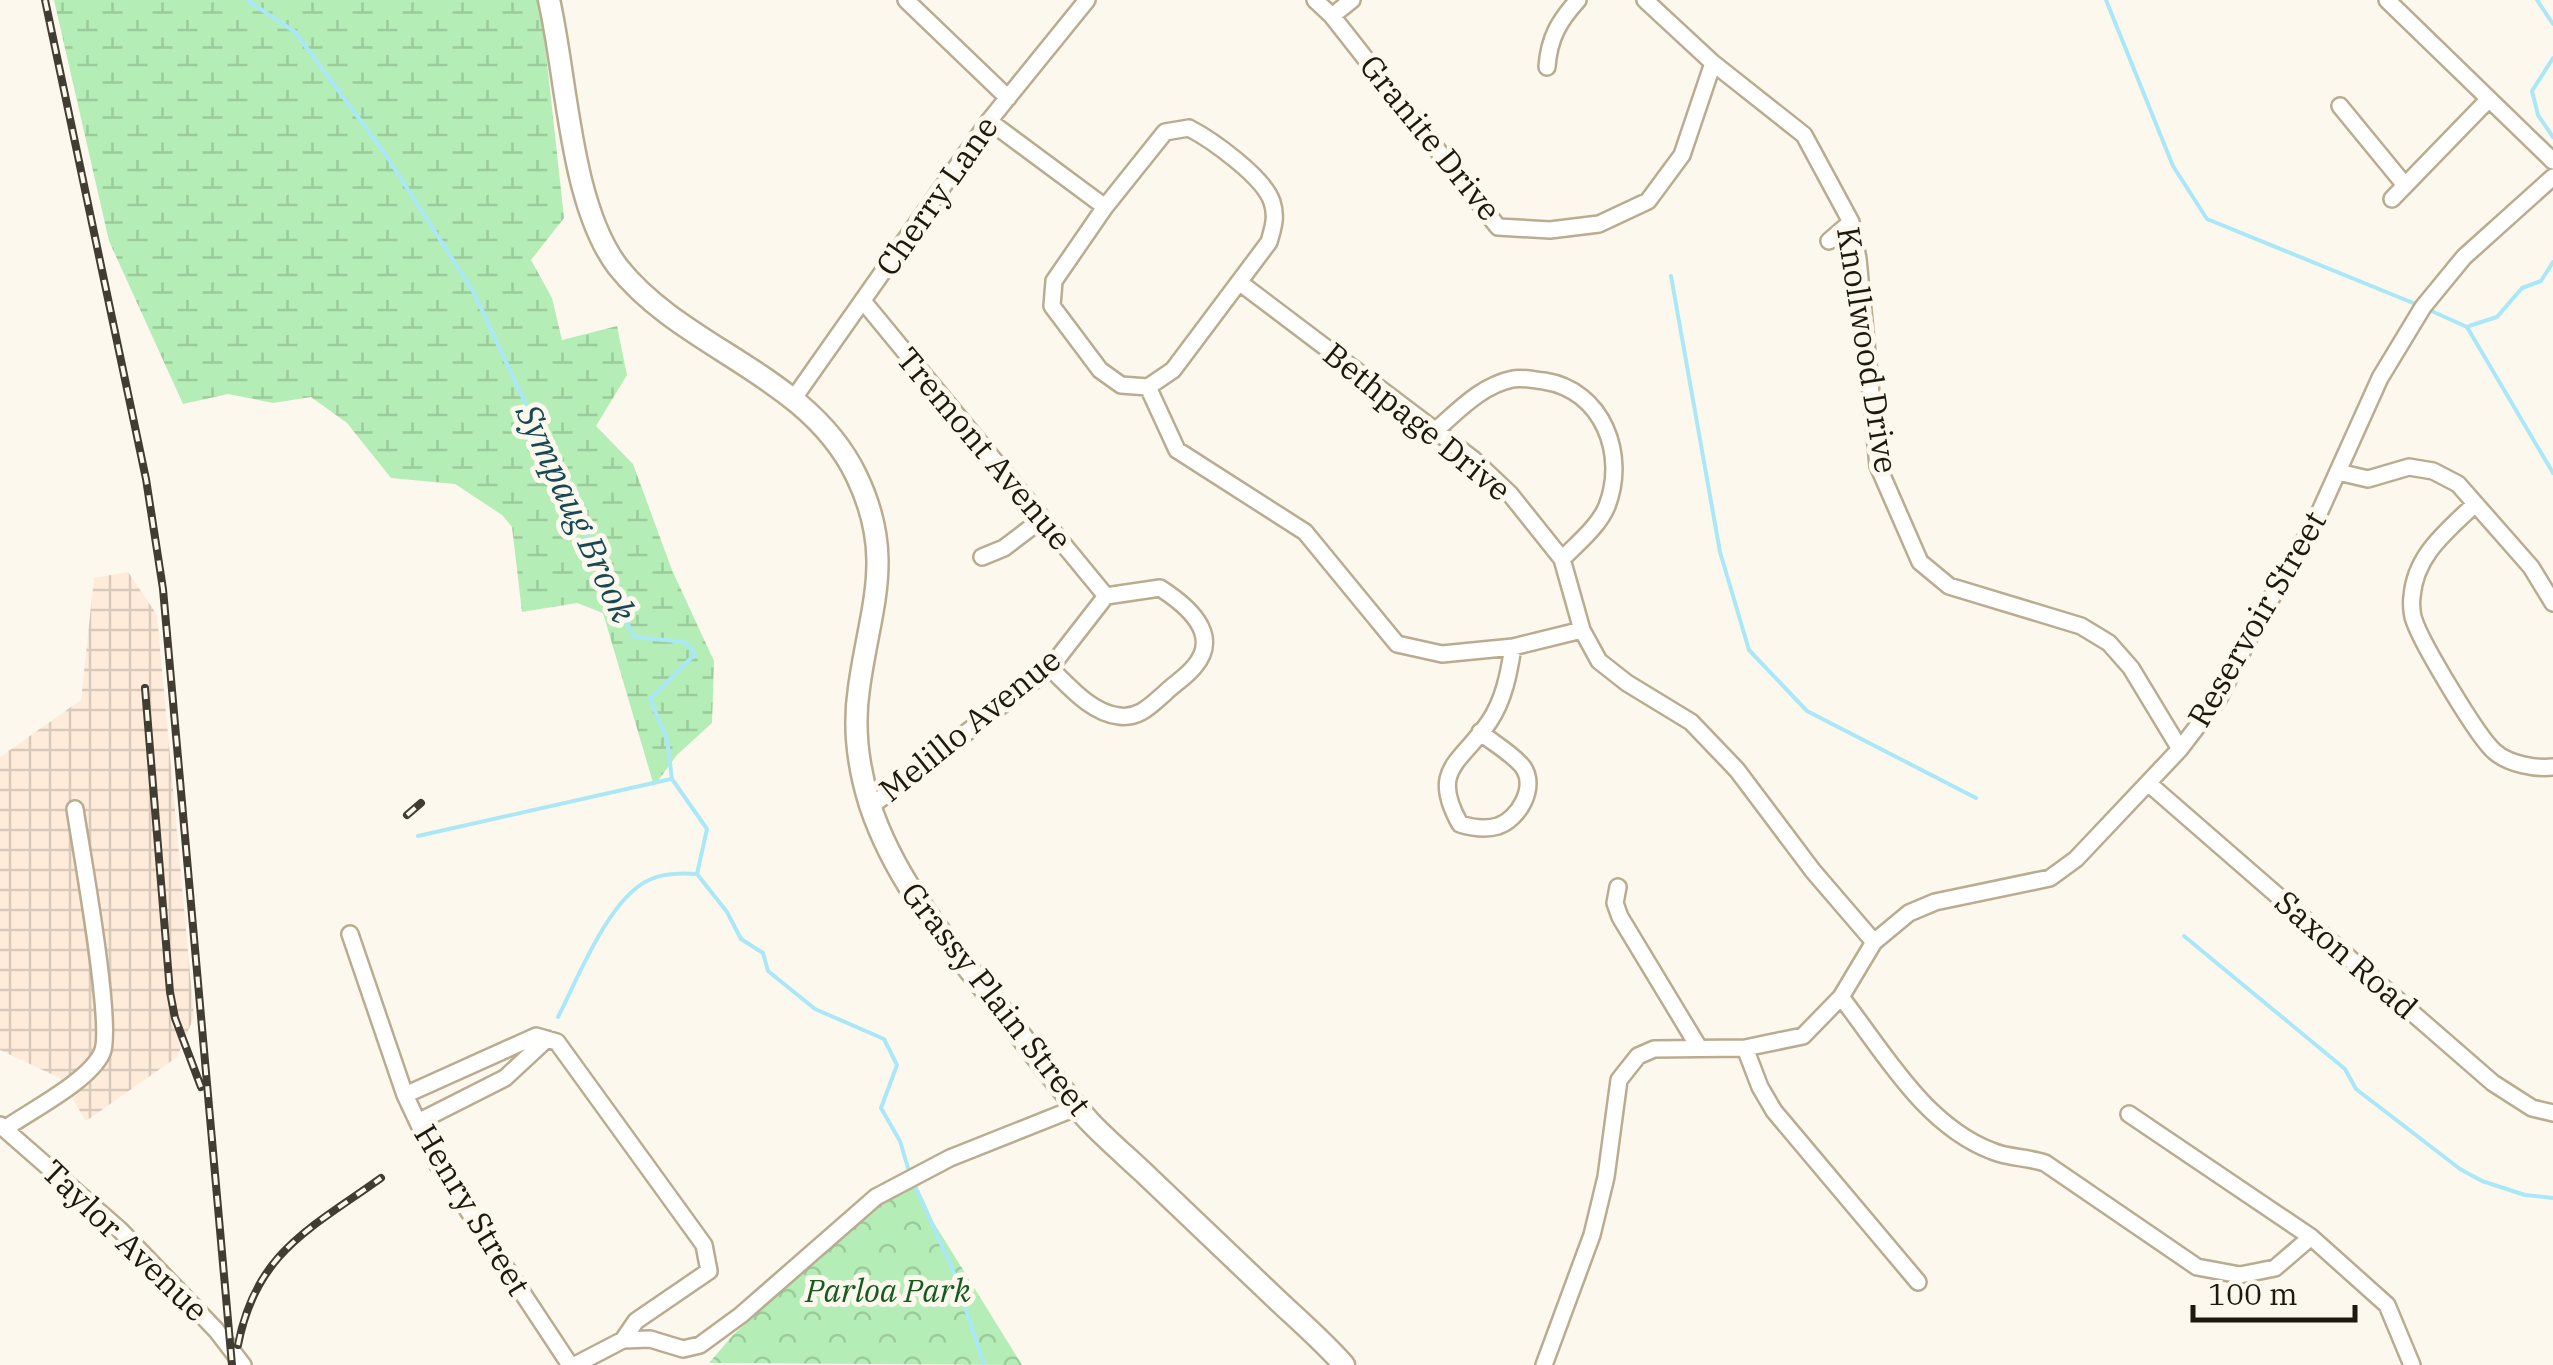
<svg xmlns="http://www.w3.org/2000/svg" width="2553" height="1365" font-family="'IBM Plex Serif',serif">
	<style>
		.industrial { fill: url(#industrial-grid) }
		.wetland { fill: url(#wetland-marsh) }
		.park { fill: url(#park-crowns) }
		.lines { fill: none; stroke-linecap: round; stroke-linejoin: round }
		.stream { stroke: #aae8f8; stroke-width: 4 }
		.minor-casing { stroke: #b9ac91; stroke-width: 20 }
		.major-casing { stroke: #b9ac91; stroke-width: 25 }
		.minor { stroke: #fff; stroke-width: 15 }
		.major { stroke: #fff; stroke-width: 20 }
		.rail-casing { stroke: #423d33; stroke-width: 8 }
		.rail { stroke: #fdf8ed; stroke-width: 4; stroke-dasharray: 11; stroke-linecap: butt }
		.labels { text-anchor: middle; stroke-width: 10; stroke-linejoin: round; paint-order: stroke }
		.street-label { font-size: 32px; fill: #1e190f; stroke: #fdf8ed }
		.park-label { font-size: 32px; font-style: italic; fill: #175a20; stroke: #fdf8ed }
		.water-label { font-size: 35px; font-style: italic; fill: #164955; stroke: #fdf8ed }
	</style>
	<defs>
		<pattern id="industrial-grid" width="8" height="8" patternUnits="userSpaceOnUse" patternTransform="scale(2.5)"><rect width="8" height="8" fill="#feebda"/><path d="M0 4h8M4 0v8" fill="none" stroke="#d9c9ba"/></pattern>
		<pattern id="wetland-marsh" width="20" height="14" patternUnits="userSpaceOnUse" patternTransform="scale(2.5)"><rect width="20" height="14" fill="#b5edb6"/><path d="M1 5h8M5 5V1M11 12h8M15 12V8" fill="none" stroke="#9bcb9b"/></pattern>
		<pattern id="park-crowns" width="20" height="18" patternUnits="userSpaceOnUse" patternTransform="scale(2.5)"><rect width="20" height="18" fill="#b5edb6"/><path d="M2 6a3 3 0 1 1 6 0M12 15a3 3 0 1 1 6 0" fill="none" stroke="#9bcb9b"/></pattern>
	</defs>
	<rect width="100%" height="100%" fill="#fdf8ed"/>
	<path class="industrial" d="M 128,572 L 157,615 L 194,1017 L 177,1057 L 86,1121 L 60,1078 L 0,1050 L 0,757 L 81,700 L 94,578 Z"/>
	<path class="wetland" d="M 54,0 L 537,0 L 542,16 L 564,218 L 531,260 L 552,298 L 562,340 L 617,326 L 627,375 L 596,426 L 633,464 L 672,570 L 714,661 L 712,723 L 677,755 L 654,786 L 603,613 L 577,603 L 522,612 L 512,527 L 502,515 L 455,484 L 391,478 L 347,423 L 311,397 L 273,403 L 228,394 L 183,404 L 109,241 Z"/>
	<path class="park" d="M 908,1184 L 919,1190 L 934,1223 L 1022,1365 L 709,1363 L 733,1335 L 789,1285 L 808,1262 L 883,1199 Z"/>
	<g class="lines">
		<path class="stream" d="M 247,0 L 295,32 L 386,155 L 474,293 L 634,637 L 685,642 L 695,654 L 650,699 L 667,739 L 672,779 L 707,829 L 697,874 L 727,912 L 741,939 L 763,953 L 768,971 L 815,1009 L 884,1039 L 897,1065 L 881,1108 L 900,1141 L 908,1168
			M 2106,0 L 2173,166 L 2207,219 L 2418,305
			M 2537,0 L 2553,24
			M 2553,58 L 2532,91 L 2538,115 L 2553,137
			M 1671,276 L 1720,552 L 1749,650 L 1807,711 L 1976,798
			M 2427,309 L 2467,327 L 2553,473
			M 2469,326 L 2497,317 L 2522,288 L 2541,281 L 2553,262
			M 418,836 L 671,779
			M 2184,936 L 2345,1069 L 2356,1089 L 2460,1169 L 2482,1181 L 2525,1195 L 2553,1198
			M 558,1017 C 578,978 609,898 649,880 C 663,873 681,873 696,874
			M 915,1186 L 955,1275 L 984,1365"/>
		<defs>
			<path id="minor" d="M 906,0 L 1008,98
				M 1315,0 L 1332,16 L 1498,227 L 1550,230 L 1599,224 L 1648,201 L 1682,155 L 1713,63
				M 1645,0 L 1713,63 L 1804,135 L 1851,222 L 1858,259 L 1878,466 L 1920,562 L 1949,586 L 2081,626 L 2109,643 L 2131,668 L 2180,749
				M 2387,0 L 2553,161
				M 1332,16 L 1352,0
				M 1547,67 C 1549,38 1559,21 1578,0
				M 2340,106 L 2404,184
				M 989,121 L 1105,207
				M 1189,128 C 1212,140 1264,177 1272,202 C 1277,217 1273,228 1269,242 L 1173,370 L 1148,387 L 1121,385 L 1100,370 L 1052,306 L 1054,281 L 1105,207 L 1165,132 Z
				M 2392,199 L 2489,99
				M 1829,241 L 1851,222
				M 1239,282 L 1473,459 L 1510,494 L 1562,559 L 1582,630 L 1599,661 L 1627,683 L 1691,722 L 1737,770 L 1813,871 L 1874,942
				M 863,301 L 1106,596
				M 1148,387 L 1177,450 L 1305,532 L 1397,644 L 1442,654 L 1513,647 L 1582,630
				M 794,398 L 989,121 L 1087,0
				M 1436,430 C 1459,410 1482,385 1513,379 C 1522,377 1534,380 1544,381 C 1603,390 1627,455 1607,506 C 1599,526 1577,544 1562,559
				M 2338,472 L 2368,479 L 2409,467 L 2433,471 L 2458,484 L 2531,567 L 2553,603
				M 2475,504 C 2447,531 2415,555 2412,597 C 2411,603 2412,615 2414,620 C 2421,642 2478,738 2495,752 C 2509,764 2535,769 2553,767
				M 982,557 L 1004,548 L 1042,519
				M 1050,668 C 1069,686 1091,713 1119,716 C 1139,719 1151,705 1165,693 C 1174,684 1186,677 1194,667 C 1223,634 1185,604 1160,588 L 1106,596
				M 1480,732 C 1493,743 1513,754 1523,767 C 1537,787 1519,819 1498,826 C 1485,830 1473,828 1460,824 C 1429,769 1461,763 1489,722 C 1504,700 1509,673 1513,647
				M 2148,783 L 2493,1083 L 2532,1108 L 2553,1113
				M 870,807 L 1050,668 L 1106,596
				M 1618,887 L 1615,903 L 1620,917 L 1698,1046
				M 350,934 L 405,1095 L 438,1165 L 570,1365
				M 1841,997 C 1884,1052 1924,1125 1992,1151 C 2008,1158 2027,1157 2045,1163 L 2197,1267 L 2240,1275 L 2275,1268 L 2311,1237
				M 1745,1048 L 1760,1087 L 1774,1111 L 1918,1282
				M 405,1095 L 536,1036 L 557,1042 L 704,1245 L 709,1271 L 636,1321 L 623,1340
				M 2129,1114 L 2311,1237 L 2387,1305 L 2412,1365
				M 418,1122 L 505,1078 L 547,1039
				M 0,1125 L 120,1230 L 216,1330 L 243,1365
				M 6,1128 C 32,1110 89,1081 102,1053 C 114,1027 81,849 75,809
				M 575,1365 L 623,1340 L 650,1339 L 683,1349 L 700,1345 L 741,1315 L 876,1197 L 950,1158 L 1078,1107
				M 1544,1365 L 1592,1235 L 1606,1177 L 1619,1080 L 1638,1056 L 1654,1049 L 1745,1048 L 1803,1036 L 1841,997 L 1874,942 L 1909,913 L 1935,902 L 2050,878 L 2076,859 L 2180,749 L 2219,698 L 2252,632 L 2316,520 L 2380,378 L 2423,307 L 2464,257 L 2553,177"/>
			<path id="major" d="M 549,0 C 567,78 570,204 618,267 C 684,350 807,374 856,475 C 896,557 870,607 859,688 C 853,727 858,767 870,805 C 892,872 935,927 979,982 C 1016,1028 1050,1077 1089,1121 C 1106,1139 1126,1156 1144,1173 C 1187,1214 1229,1254 1272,1295 C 1296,1318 1322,1340 1344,1365"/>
		</defs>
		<use href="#minor" class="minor-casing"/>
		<use href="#major" class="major-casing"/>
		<use href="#minor" class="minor"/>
		<use href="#major" class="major"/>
		<defs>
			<path id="rail" d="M 45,0 L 146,479 L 163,589 L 232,1365
				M 145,688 L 170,992 L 175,1018 L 201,1087
				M 407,815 L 421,803
				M 238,1345 C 256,1252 310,1229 381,1178"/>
		</defs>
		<use href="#rail" class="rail-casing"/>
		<use href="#rail" class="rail"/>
	</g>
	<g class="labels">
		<g class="street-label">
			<text transform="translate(1430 138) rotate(51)" y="11">Granite Drive</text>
			<text transform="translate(937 196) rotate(-55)" y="11">Cherry Lane</text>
			<text transform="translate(1867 350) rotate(81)" y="11">Knollwood Drive</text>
			<text transform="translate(1417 422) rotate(39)" y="11">Bethpage Drive</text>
			<text transform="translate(984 449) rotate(50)" y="11">Tremont Avenue</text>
			<text transform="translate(2257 619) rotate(-60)" y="11">Reservoir Street</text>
			<text transform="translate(970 725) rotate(-39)" y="11">Melillo Avenue</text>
			<text transform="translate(2346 955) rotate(41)" y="11">Saxon Road</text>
			<text transform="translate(996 999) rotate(52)" y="11">Grassy Plain Street</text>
			<text transform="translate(472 1210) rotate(59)" y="11">Henry Street</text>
			<text transform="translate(125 1241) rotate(44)" y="11">Taylor Avenue</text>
		</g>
		<g class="park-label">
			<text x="888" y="1302">Parloa Park</text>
		</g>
		<g class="water-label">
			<text transform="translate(576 513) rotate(65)" y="12">Sympaug Brook</text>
		</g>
	</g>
	<path d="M2193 1305v15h162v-15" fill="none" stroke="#1e190f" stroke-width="5"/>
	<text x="2208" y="1305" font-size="30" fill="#1e190f" stroke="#fdf8ed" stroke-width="8" paint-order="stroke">100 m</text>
</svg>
